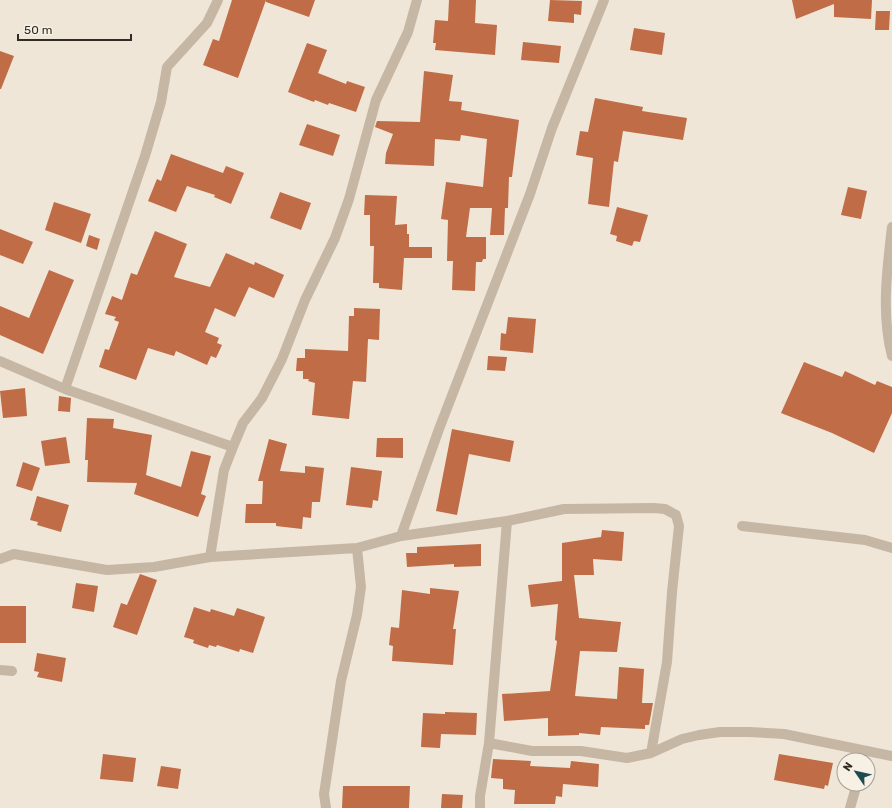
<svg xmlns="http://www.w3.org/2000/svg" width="892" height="808" font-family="Rubik,sans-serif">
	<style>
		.building { fill: #bf6c47 }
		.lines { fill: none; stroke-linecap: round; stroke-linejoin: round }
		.minor { stroke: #c6b7a5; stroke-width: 10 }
	</style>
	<rect width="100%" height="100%" fill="#efe6d8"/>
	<path class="building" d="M 232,0 L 266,0 L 238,78 L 203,65 L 213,39 L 219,41 Z
		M 266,0 L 315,0 L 309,17 L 266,2 Z
		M 449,0 L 476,0 L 475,23 L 497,25 L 495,55 L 435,50 L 436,43 L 433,43 L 435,20 L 448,21 Z
		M 550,0 L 582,1 L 581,15 L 574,14 L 574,23 L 548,21 Z
		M 792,0 L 872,0 L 871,19 L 834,17 L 834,4 L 796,19 Z
		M 876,11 L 890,11 L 889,30 L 875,30 Z
		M 634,28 L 665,33 L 662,55 L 630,50 Z
		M 523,42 L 561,46 L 559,63 L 521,60 Z
		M 307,43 L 327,50 L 318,73 L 346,84 L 347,81 L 365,87 L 356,112 L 329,103 L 328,105 L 315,100 L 314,102 L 288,92 Z
		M 0,51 L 14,56 L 1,89 L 0,89 Z
		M 424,71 L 453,75 L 449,101 L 462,102 L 461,110 L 519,120 L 512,177 L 509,177 L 508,208 L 505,208 L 504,235 L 490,235 L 492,208 L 470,208 L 466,237 L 486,237 L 486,259 L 483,259 L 482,262 L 476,262 L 475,291 L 452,290 L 453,261 L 447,261 L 448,220 L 441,219 L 446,182 L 483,187 L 487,139 L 461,135 L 460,141 L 435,139 L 434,166 L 385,164 L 386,153 L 393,134 L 375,127 L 377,121 L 420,122 Z
		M 595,98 L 643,107 L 642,111 L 687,118 L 683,140 L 623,131 L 618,162 L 614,161 L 609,207 L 588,204 L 593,158 L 576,155 L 580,131 L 588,132 Z
		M 307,124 L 340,135 L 333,156 L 299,145 Z
		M 171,154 L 223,173 L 226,166 L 244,173 L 231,204 L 214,197 L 215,195 L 187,186 L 176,212 L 148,201 L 157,179 L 161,181 Z
		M 848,187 L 867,191 L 861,219 L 841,215 Z
		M 280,192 L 311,203 L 301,230 L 270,218 Z
		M 365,195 L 397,196 L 395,225 L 407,224 L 407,234 L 409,234 L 409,247 L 432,247 L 432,258 L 404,258 L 402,290 L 379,288 L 379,283 L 373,283 L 374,246 L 370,246 L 370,215 L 364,215 Z
		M 54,202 L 91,214 L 81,243 L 45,230 Z
		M 617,207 L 648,215 L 640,242 L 634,241 L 632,246 L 616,241 L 617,236 L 610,234 Z
		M 0,229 L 33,242 L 23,264 L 0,255 Z
		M 155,231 L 187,244 L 174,277 L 210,287 L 226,253 L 254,265 L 255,262 L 284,275 L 274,298 L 249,287 L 235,317 L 215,308 L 205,332 L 219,338 L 217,343 L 222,345 L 216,358 L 211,356 L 207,365 L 176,351 L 174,356 L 148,348 L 136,380 L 99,367 L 105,349 L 109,350 L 119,322 L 114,320 L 116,317 L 105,314 L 112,296 L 122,300 L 131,273 L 137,275 Z
		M 89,235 L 100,239 L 97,250 L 86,246 Z
		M 49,270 L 74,280 L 43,354 L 0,335 L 0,306 L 29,318 Z
		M 354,308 L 380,309 L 379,340 L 368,339 L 366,382 L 353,381 L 349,419 L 312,415 L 315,383 L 308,381 L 309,379 L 303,379 L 303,371 L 296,371 L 297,358 L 305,358 L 305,349 L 348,351 L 349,316 L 354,316 Z
		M 508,317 L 536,319 L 533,353 L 500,350 L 501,333 L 506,334 Z
		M 488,356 L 507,357 L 505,371 L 487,370 Z
		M 804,362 L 842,377 L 845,371 L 875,385 L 877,381 L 892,387 L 892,413 L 874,453 L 832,433 L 781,413 Z
		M 25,388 L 27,416 L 3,418 L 0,391 Z
		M 59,396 L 71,398 L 70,412 L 58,411 Z
		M 87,418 L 114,419 L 113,428 L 152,435 L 146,475 L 181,487 L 191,451 L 211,456 L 201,494 L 206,496 L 198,517 L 134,494 L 137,483 L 87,482 L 88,460 L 85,460 Z
		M 452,429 L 514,441 L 510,462 L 469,454 L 457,515 L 436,511 Z
		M 66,437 L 70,463 L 45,466 L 41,441 Z
		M 377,438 L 403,438 L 403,458 L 376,457 Z
		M 269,439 L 287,444 L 280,471 L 305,473 L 305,466 L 324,468 L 320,502 L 312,502 L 311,518 L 303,517 L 302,529 L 276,526 L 276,523 L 245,523 L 246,504 L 262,504 L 263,481 L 258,481 Z
		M 23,462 L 40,468 L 32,491 L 16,486 Z
		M 351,467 L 382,471 L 378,501 L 373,500 L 372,508 L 346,505 Z
		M 37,496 L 69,505 L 61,532 L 37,525 L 38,522 L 30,520 Z
		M 602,530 L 624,532 L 622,561 L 593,559 L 594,575 L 574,575 L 579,618 L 621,622 L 617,652 L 580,651 L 575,696 L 617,699 L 619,667 L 644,669 L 642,703 L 653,703 L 649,725 L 645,725 L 645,729 L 601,727 L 600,735 L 579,733 L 579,735 L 548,736 L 548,718 L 504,721 L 502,694 L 550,691 L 557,641 L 555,640 L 558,604 L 531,607 L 528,585 L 562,581 L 562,543 L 601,537 Z
		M 481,544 L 481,566 L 454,567 L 454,564 L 407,567 L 406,553 L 417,553 L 417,547 Z
		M 140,574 L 157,580 L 137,635 L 113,627 L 121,603 L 127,605 Z
		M 76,583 L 98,586 L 94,612 L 72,608 Z
		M 430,588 L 459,591 L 453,629 L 456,629 L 453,665 L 392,661 L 393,646 L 389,645 L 391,627 L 399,628 L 402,590 L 430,594 Z
		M 0,606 L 26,606 L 26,643 L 0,643 Z
		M 194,607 L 210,612 L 211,609 L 234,616 L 237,608 L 265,617 L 253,653 L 240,649 L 239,652 L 217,645 L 216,647 L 209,645 L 208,648 L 193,643 L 194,640 L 184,637 Z
		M 37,653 L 66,658 L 62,682 L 37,677 L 39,672 L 34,671 Z
		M 445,712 L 477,713 L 476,735 L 441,734 L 440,748 L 421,747 L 423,713 L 445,714 Z
		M 103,754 L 136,758 L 133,782 L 100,779 Z
		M 779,754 L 833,763 L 828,786 L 825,785 L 824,789 L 774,780 Z
		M 493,759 L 531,761 L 530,766 L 570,768 L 571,761 L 599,764 L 598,787 L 563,784 L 562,797 L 556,796 L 555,804 L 514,804 L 515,790 L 503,789 L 503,779 L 491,778 Z
		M 161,766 L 181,769 L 178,789 L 157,786 Z
		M 343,786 L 410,786 L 409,808 L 342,808 Z
		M 442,794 L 463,795 L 462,808 L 441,808 Z"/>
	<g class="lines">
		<path class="minor" d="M 892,227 C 887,269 881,314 892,356
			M 0,361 L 65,389 L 233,447
			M 65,389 L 145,156 L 161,102 L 167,67 L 207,23 L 218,0
			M 742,526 L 865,540 L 892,548
			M 401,536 L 439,429 L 530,194 L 552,128 L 604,0
			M 210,557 L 224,470 L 233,447 L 243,423 L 262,398 L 282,359 L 305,300 L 335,238 L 349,199 L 376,100 L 408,32 L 417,0
			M 0,559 L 14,554 L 107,570 L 154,567 L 210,557 L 357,548 L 401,536 L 507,521 L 564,509 L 654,508 L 665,509 L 676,515 L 679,526 L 672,592 L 667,662 L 651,753
			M 0,670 L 12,671
			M 489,743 L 532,751 L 581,751 L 627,758 L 651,753 L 682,739 L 699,735 L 720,732 L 749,732 L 784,734 L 892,756
			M 326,808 L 324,794 L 341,681 L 357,615 L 361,587 L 357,548
			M 480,808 L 480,796 L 489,743 L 507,521
			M 850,808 L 857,784"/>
	</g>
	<g transform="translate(856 772) rotate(304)"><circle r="19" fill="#f7f0e4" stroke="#a9a198"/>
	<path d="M0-3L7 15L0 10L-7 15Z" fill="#1e4b51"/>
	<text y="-6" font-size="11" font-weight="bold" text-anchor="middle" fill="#332b26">N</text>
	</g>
	<path d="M18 34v6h113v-6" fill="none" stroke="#332b26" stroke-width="2"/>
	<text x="24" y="34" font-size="12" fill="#332b26" stroke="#f7f0e4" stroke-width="3" paint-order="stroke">50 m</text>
</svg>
